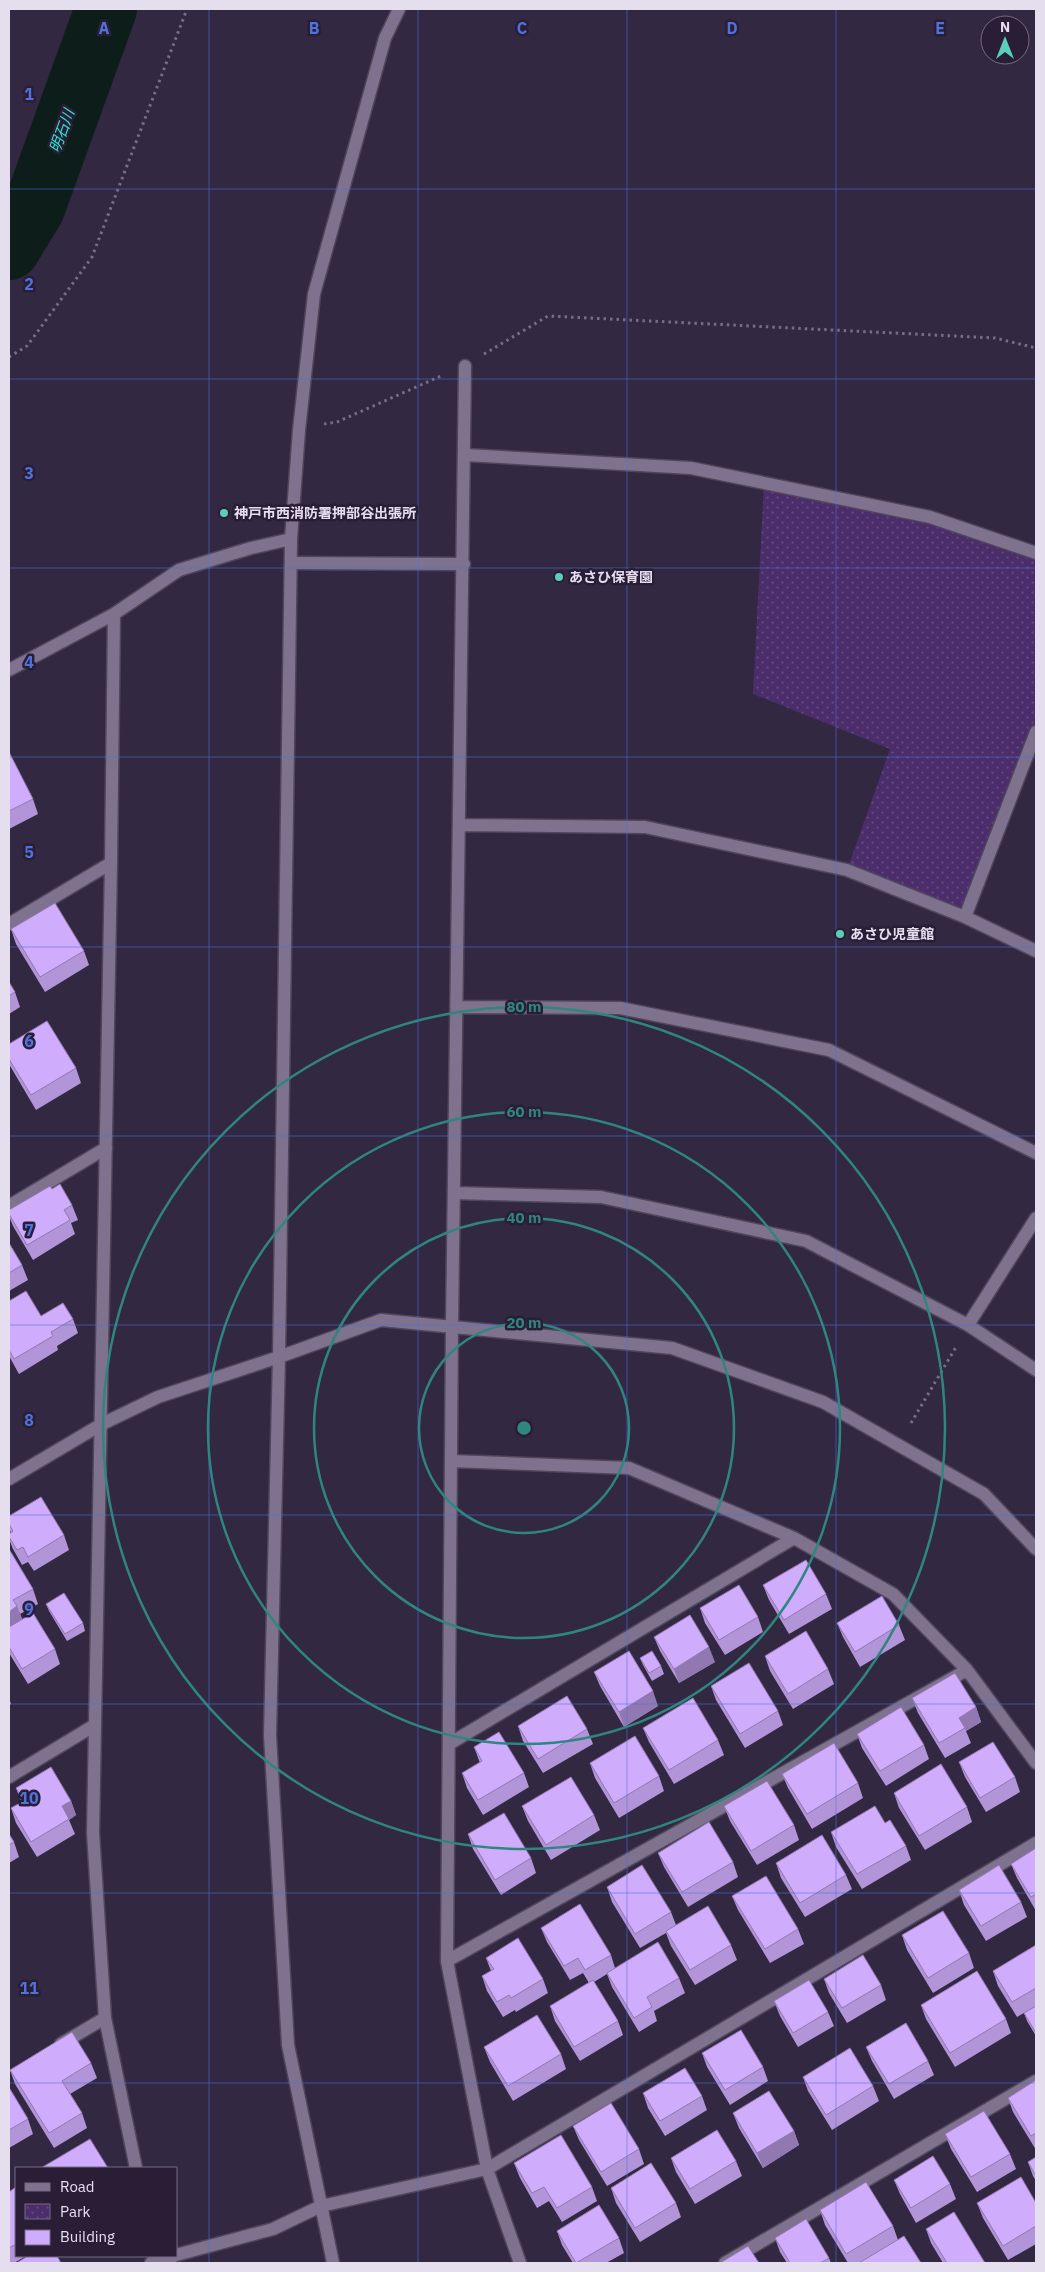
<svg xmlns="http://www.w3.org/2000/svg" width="1045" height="2272" font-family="'IBM Plex Sans','Noto Sans JP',sans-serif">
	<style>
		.park { fill: url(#park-dots) }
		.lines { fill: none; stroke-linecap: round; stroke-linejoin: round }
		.river { stroke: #0d1e1a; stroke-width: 62 }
		.minor-casing { stroke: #50465b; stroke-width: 15 }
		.tertiary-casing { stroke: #50465b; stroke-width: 15 }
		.path { stroke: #786e84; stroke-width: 3; stroke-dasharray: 2.5 4; stroke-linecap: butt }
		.minor { stroke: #7e728f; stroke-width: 12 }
		.tertiary { stroke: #7e728f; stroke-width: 12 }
		.wall { fill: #b294d9 }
		.shaded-wall { fill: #9178b0 }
		.building { fill: #cfacfc; stroke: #9178b0 }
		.grid { fill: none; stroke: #4f72de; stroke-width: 1; stroke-opacity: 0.55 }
		.ring { fill: none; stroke: #2f8681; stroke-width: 2.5 }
		.poi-dot { fill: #5cceba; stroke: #291e36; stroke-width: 2 }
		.labels { text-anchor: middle; stroke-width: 5; stroke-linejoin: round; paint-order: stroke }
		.poi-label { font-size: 14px; font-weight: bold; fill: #e5deef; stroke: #291e36; text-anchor: start }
		.water-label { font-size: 15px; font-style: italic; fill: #28e7cd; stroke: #291e36 }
		.grid-label { font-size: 16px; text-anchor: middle; font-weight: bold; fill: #4f72de; stroke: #291e36; stroke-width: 5; stroke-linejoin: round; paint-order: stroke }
		.centre { fill: #2f8681; stroke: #291e36; stroke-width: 2.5 }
		.ring-label { font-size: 15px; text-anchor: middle; font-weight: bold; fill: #2f8681; stroke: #291e36; stroke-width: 5; stroke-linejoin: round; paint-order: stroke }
	</style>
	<defs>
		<pattern id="park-dots" width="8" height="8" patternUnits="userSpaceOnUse" patternTransform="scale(1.25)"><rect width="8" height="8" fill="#4b2d6b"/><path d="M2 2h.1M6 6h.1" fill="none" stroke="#654b80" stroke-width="1.8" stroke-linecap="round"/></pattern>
	</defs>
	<rect width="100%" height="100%" fill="#332841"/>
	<path class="park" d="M 764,483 L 930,517 L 1036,553 L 1036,732 L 965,917 L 847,870 L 890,749 L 753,694 Z"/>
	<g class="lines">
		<path class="river" d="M 9,249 L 34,208 L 106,9"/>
		<defs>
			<path id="minor" d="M 465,366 L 452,1325 L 447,1961 L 487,2169 L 520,2263
				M 466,455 L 691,468 L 930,517 L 1036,553
				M 291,563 L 464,564
				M 9,670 L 114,614 L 179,570 L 251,548 L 291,539
				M 460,825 L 645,827 L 847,870 L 965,917 L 1036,951
				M 111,863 L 93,1833 L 105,2018 L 136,2168
				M 965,917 L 1036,732
				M 9,924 L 111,863 L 114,614
				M 457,1007 L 620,1008 L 829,1050 L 1036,1153
				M 454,1193 L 601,1197 L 806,1241 L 968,1325 L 1036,1370
				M 9,1206 L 106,1148
				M 968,1325 L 1036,1218
				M 279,1357 L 381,1320 L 672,1348 L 823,1402 L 984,1494 L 1036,1549
				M 451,1461 L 629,1468 L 794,1538 L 893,1594 L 967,1670 L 1036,1763
				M 449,1744 L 794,1538
				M 9,1777 L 95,1725
				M 447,1961 L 967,1670
				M 61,2044 L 105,2018
				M 176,2255 L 273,2229 L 321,2206 L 487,2169 L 1036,1843
				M 151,2263 L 174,2256
				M 725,2263 L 1036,2081"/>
			<path id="tertiary" d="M 9,1479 L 102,1424 L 158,1397 L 279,1357
				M 333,2263 L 288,2045 L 270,1735 L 279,1357 L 291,539 L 299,430 L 314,294 L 385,38 L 399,9"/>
		</defs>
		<use href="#minor" class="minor-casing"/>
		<use href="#tertiary" class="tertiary-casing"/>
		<path class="path" d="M 484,354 L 548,316 L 995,338 L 1036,348
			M 9,357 L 27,346 L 92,257 L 187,9
			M 324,424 L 337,422 L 441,376
			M 911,1423 L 956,1347"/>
		<use href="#minor" class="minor"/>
		<use href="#tertiary" class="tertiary"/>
	</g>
	<path class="wall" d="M 9,752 L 33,799 L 38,814 L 9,829 Z
		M 11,929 L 84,951 L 89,965 L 45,992 L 16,944 Z
		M 9,982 L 15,992 L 20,1007 L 9,1014 Z
		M 9,1044 L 76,1068 L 81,1083 L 36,1110 L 9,1064 Z
		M 52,1189 L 72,1205 L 78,1220 L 71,1223 L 75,1234 L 33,1260 L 13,1226 L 9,1216 L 9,1210 Z
		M 9,1243 L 22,1265 L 28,1280 L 9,1291 Z
		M 9,1301 L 41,1316 L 73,1319 L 78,1333 L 57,1346 L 58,1350 L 19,1374 L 9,1356 Z
		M 9,1516 L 64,1535 L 69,1550 L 34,1571 L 28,1562 L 22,1565 L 13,1549 L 9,1539 L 9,1534 L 11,1533 L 9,1528 Z
		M 9,1549 L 33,1589 L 38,1604 L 20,1614 L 22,1619 L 55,1649 L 60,1664 L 28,1684 L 9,1653 Z
		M 763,1585 L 826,1594 L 832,1609 L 789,1634 L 769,1600 Z
		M 46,1604 L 83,1623 L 85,1631 L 67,1641 L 49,1611 Z
		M 700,1608 L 758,1617 L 763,1632 L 725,1655 L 705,1623 Z
		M 837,1623 L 899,1625 L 905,1640 L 860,1667 L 843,1637 Z
		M 654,1637 L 715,1662 L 679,1683 L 660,1651 Z
		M 765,1656 L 828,1669 L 834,1684 L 793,1709 L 770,1671 Z
		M 640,1658 L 661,1666 L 664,1674 L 652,1681 L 643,1665 Z
		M 594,1672 L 658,1706 L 624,1727 L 600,1686 Z
		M 711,1686 L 778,1711 L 783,1725 L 745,1748 L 716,1700 Z
		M 9,1698 L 11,1704 L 9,1706 Z
		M 912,1698 L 976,1707 L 981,1722 L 966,1731 L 971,1743 L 945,1758 L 918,1713 Z
		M 518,1726 L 587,1729 L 593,1744 L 543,1773 L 523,1741 Z
		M 643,1728 L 718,1740 L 724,1755 L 674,1784 L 649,1742 Z
		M 857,1734 L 924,1745 L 929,1759 L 886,1786 L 862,1748 Z
		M 474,1747 L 524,1773 L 529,1787 L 483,1815 L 467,1788 L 462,1773 L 480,1763 Z
		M 959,1762 L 1015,1777 L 1020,1792 L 986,1812 L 965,1777 Z
		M 590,1763 L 659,1776 L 664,1791 L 619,1818 L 595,1778 Z
		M 782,1774 L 858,1783 L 863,1798 L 812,1829 L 788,1788 Z
		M 16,1788 L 71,1801 L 76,1815 L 69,1820 L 75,1834 L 37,1857 L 16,1823 L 11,1808 L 21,1802 Z
		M 894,1793 L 967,1807 L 972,1822 L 925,1850 L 899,1808 Z
		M 522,1806 L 594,1815 L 600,1830 L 551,1860 L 528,1821 Z
		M 724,1806 L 794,1825 L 799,1840 L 757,1865 L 730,1821 Z
		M 831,1832 L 906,1846 L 911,1860 L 862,1889 L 836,1847 Z
		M 9,1834 L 14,1842 L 19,1857 L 9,1863 Z
		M 468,1834 L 531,1858 L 536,1873 L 501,1895 L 473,1849 Z
		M 1036,1848 L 1036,1911 L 1017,1878 L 1011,1864 Z
		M 658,1853 L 733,1862 L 738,1877 L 688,1907 L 664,1867 Z
		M 776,1863 L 846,1875 L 852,1889 L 805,1917 L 781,1878 Z
		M 607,1887 L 671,1912 L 676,1925 L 731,1945 L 737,1960 L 695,1985 L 671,1946 L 666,1933 L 640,1948 L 612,1902 Z
		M 959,1890 L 1021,1902 L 1027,1917 L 986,1941 L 964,1905 Z
		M 732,1896 L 798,1929 L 804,1944 L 770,1963 L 738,1910 Z
		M 541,1928 L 611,1955 L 615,1968 L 679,1978 L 685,1993 L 654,2011 L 657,2021 L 639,2032 L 612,1987 L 607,1974 L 594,1982 L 618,2021 L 623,2035 L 580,2061 L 555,2021 L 550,2006 L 589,1983 L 583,1973 L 570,1980 L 547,1942 Z
		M 902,1935 L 969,1953 L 974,1968 L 933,1993 L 907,1950 Z
		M 1036,1945 L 1036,2006 L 1017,2017 L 998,1986 L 993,1971 Z
		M 486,1958 L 543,1979 L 548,1993 L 516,2012 L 515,2010 L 503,2017 L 487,1991 L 482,1976 L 491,1971 Z
		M 824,1979 L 881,1985 L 886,2000 L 847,2023 L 829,1993 Z
		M 774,2001 L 828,2012 L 834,2026 L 798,2047 L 780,2016 Z
		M 921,2005 L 1006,2019 L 1011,2033 L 955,2067 L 926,2019 Z
		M 1036,2006 L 1036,2036 L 1027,2021 L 1024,2013 Z
		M 484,2047 L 561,2054 L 566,2069 L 513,2101 L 490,2062 Z
		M 866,2047 L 928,2061 L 934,2075 L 894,2099 L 872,2061 Z
		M 702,2053 L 763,2067 L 768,2081 L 730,2105 L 707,2067 Z
		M 91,2063 L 97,2078 L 70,2094 L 82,2113 L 87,2128 L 54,2148 L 15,2084 L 10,2070 Z
		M 803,2077 L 873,2086 L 879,2101 L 832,2130 L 808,2091 Z
		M 1036,2080 L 1036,2150 L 1013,2112 L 1008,2098 Z
		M 9,2090 L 28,2119 L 33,2134 L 9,2148 Z
		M 643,2093 L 702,2096 L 707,2110 L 665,2136 L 648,2108 Z
		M 733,2113 L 794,2131 L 799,2145 L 763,2168 L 739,2128 Z
		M 573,2126 L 639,2149 L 644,2164 L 607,2186 L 579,2140 Z
		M 945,2134 L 1010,2154 L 1016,2169 L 977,2192 L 951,2149 Z
		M 1036,2157 L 1036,2181 L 1033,2176 L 1028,2162 Z
		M 671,2158 L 736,2161 L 742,2176 L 695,2204 L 676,2172 Z
		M 514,2163 L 592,2187 L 597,2201 L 562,2222 L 549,2201 L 537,2208 L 520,2178 Z
		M 894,2180 L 950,2184 L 956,2199 L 916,2223 L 900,2194 Z
		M 16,2187 L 16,2256 L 26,2256 L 14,2263 L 9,2263 L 9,2192 Z
		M 611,2188 L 676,2203 L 681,2217 L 640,2242 L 616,2203 Z
		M 977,2203 L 1036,2203 L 1036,2244 L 1008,2260 L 983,2218 Z
		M 820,2210 L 893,2226 L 898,2240 L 921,2263 L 848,2263 L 825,2225 Z
		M 926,2229 L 985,2263 L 943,2263 L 931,2243 Z
		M 557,2231 L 619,2238 L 624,2253 L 606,2263 L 573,2263 L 562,2245 Z
		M 775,2238 L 829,2258 L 831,2263 L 787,2263 L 780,2252 Z"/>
	<path class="shaded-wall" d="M 17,1606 L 23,1621 L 9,1630 L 9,1612 Z
		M 709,1647 L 715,1662 L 679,1683 L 674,1669 Z
		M 653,1691 L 658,1706 L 624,1727 L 619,1712 Z
		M 976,1707 L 981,1722 L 966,1731 L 959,1718 Z
		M 71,1801 L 76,1815 L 69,1820 L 62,1806 Z
		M 794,2131 L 799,2145 L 763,2168 L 757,2153 Z"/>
	<path class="building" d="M 9,752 L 33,799 L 9,811 Z
		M 55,903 L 84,951 L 40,977 L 11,929 Z
		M 9,982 L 15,992 L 9,996 Z
		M 47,1021 L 76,1068 L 31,1095 L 9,1059 L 9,1044 Z
		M 60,1184 L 72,1205 L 64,1210 L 70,1220 L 27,1245 L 9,1214 L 9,1210 L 50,1186 L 52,1189 Z
		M 9,1243 L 22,1265 L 9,1273 Z
		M 26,1291 L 41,1316 L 63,1303 L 73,1319 L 51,1332 L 53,1336 L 14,1359 L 9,1350 L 9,1301 Z
		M 41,1497 L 64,1535 L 28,1557 L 23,1547 L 17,1550 L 9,1537 L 9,1534 L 13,1531 L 9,1524 L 9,1516 Z
		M 9,1549 L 33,1589 L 13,1600 L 17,1606 L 9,1612 Z
		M 806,1560 L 826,1594 L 784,1620 L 763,1585 Z
		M 739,1585 L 758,1617 L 719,1640 L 700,1608 Z
		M 64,1593 L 83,1623 L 65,1634 L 46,1604 Z
		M 882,1596 L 899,1625 L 855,1652 L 837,1623 Z
		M 33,1613 L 55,1649 L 22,1669 L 9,1647 L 9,1627 Z
		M 690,1615 L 709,1647 L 674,1669 L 654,1637 Z
		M 806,1631 L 828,1669 L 788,1694 L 765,1656 Z
		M 629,1651 L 653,1691 L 619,1712 L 594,1672 Z
		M 652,1651 L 661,1666 L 649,1673 L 640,1658 Z
		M 749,1663 L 778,1711 L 740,1734 L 711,1686 Z
		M 955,1673 L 976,1707 L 959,1718 L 965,1728 L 939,1743 L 912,1698 Z
		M 567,1696 L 587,1729 L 538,1759 L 518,1726 Z
		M 693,1698 L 718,1740 L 669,1770 L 643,1728 Z
		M 901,1707 L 924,1745 L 880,1771 L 857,1734 Z
		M 499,1732 L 524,1773 L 478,1800 L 462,1773 L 482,1761 L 474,1747 Z
		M 635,1736 L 659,1776 L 614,1803 L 590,1763 Z
		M 993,1742 L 1015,1777 L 980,1798 L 959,1762 Z
		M 834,1743 L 858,1783 L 807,1814 L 782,1774 Z
		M 941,1764 L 967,1807 L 919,1836 L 894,1793 Z
		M 51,1767 L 71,1801 L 62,1806 L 69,1819 L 31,1842 L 11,1808 L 24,1801 L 16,1788 Z
		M 571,1777 L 594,1815 L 546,1845 L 522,1806 Z
		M 767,1781 L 794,1825 L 751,1851 L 724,1806 Z
		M 875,1806 L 885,1823 L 890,1820 L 906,1846 L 857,1874 L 831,1832 Z
		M 504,1813 L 531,1858 L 495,1880 L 468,1834 Z
		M 709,1822 L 733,1862 L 682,1892 L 658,1853 Z
		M 9,1834 L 14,1842 L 9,1845 Z
		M 822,1835 L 846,1875 L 800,1903 L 776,1863 Z
		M 1036,1848 L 1036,1894 L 1031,1897 L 1011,1864 Z
		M 642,1865 L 671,1912 L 635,1934 L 607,1887 Z
		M 999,1865 L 1021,1902 L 981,1926 L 959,1890 Z
		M 766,1876 L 798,1929 L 765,1949 L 732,1896 Z
		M 580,1904 L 611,1955 L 585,1970 L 578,1958 L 564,1966 L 541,1928 Z
		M 708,1906 L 731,1945 L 690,1970 L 666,1931 Z
		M 943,1911 L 969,1953 L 928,1978 L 902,1935 Z
		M 518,1938 L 543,1979 L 511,1998 L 509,1995 L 497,2002 L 482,1976 L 494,1969 L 486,1958 Z
		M 658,1942 L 679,1978 L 647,1997 L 652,2007 L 634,2018 L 607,1973 Z
		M 1036,1945 L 1036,1988 L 1012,2002 L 993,1971 Z
		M 863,1955 L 881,1985 L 842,2008 L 824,1979 Z
		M 977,1971 L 1006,2019 L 950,2053 L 921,2005 Z
		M 593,1980 L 618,2021 L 574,2047 L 550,2006 Z
		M 809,1980 L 828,2012 L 793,2033 L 774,2001 Z
		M 1036,2006 L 1036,2033 L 1024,2013 Z
		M 537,2015 L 561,2054 L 508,2086 L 484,2047 Z
		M 906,2023 L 928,2061 L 889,2084 L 866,2047 Z
		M 741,2030 L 763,2067 L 725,2090 L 702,2053 Z
		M 72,2032 L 91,2063 L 62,2081 L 82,2113 L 49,2133 L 10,2070 Z
		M 850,2048 L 873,2086 L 826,2115 L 803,2077 Z
		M 685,2068 L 702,2096 L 660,2121 L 643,2093 Z
		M 1036,2080 L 1036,2133 L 1031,2136 L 1008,2098 Z
		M 10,2089 L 28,2119 L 9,2130 L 9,2090 Z
		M 769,2091 L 794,2131 L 757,2153 L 733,2113 Z
		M 611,2103 L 639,2149 L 601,2172 L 573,2126 Z
		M 984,2111 L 1010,2154 L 971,2177 L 945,2134 Z
		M 717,2130 L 736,2161 L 690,2189 L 671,2158 Z
		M 561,2135 L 592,2187 L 557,2208 L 544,2187 L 532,2193 L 514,2163 Z
		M 90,2139 L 108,2168 L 41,2168 Z
		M 933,2156 L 950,2184 L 911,2208 L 894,2180 Z
		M 1036,2157 L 1036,2176 L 1028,2162 Z
		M 651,2163 L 676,2203 L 635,2228 L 611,2188 Z
		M 1021,2177 L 1036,2203 L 1036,2226 L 1003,2246 L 977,2203 Z
		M 866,2182 L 893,2226 L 846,2254 L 820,2210 Z
		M 16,2187 L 16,2244 L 9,2248 L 9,2192 Z
		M 599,2205 L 619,2238 L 576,2263 L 557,2231 Z
		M 954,2212 L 985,2263 L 947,2263 L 926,2229 Z
		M 806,2219 L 829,2258 L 820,2263 L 790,2263 L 775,2238 Z
		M 904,2236 L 921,2263 L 859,2263 Z
		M 748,2246 L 759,2263 L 720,2263 Z
		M 28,2256 L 57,2256 L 61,2263 L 20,2263 L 18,2262 Z"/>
	<path class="grid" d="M 209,9 L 209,2263M 418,9 L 418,2263M 627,9 L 627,2263M 836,9 L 836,2263M 9,189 L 1036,189M 9,379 L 1036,379M 9,568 L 1036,568M 9,757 L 1036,757M 9,947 L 1036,947M 9,1136 L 1036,1136M 9,1325 L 1036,1325M 9,1515 L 1036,1515M 9,1704 L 1036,1704M 9,1893 L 1036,1893M 9,2083 L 1036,2083"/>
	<g class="ring">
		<circle cx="524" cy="1428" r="105"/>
		<circle cx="524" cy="1428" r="210"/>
		<circle cx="524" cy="1428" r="316"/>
		<circle cx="524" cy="1428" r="421"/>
	</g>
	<g class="poi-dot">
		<circle cx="224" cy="513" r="5"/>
		<circle cx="559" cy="577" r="5"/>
		<circle cx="840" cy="934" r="5"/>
	</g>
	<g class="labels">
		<g class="poi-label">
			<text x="234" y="518">神戸市西消防署押部谷出張所</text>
			<text x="569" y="582">あさひ保育園</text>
			<text x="850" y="939">あさひ児童館</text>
		</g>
		<g class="water-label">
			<text transform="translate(62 131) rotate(-70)" y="5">明石川</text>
		</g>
	</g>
	<g class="grid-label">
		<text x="104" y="34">A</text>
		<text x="314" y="34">B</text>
		<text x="522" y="34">C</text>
		<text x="732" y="34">D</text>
		<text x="940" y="34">E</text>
		<text x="29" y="100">1</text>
		<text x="29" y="290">2</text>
		<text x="29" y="479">3</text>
		<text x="29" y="668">4</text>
		<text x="29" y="858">5</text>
		<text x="29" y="1047">6</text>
		<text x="29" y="1236">7</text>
		<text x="29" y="1426">8</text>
		<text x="29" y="1615">9</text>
		<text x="29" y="1804">10</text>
		<text x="29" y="1994">11</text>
	</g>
	<circle cx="524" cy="1428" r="8" class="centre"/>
	<g class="ring-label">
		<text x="524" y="1012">80 m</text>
		<text x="524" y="1117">60 m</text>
		<text x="524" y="1223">40 m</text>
		<text x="524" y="1328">20 m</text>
	</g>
	<rect width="1045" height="2272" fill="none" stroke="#e5deef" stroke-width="20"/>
	<rect x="15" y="2167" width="162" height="90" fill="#291e36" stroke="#746b80"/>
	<rect x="25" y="2183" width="25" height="8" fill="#7e728f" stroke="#746b80"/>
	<text x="60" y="2192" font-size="15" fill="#e5deef">Road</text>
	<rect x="25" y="2204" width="25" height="15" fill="url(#park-dots)" stroke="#746b80"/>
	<text x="60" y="2217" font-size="15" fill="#e5deef">Park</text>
	<rect x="25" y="2230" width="25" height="15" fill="#cfacfc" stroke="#746b80"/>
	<text x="60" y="2242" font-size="15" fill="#e5deef">Building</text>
	<g transform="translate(1005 40)"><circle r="24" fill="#291e36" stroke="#746b80"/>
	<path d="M0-4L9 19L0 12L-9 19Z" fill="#5cceba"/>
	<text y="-8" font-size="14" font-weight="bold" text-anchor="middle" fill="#e5deef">N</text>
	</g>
</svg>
